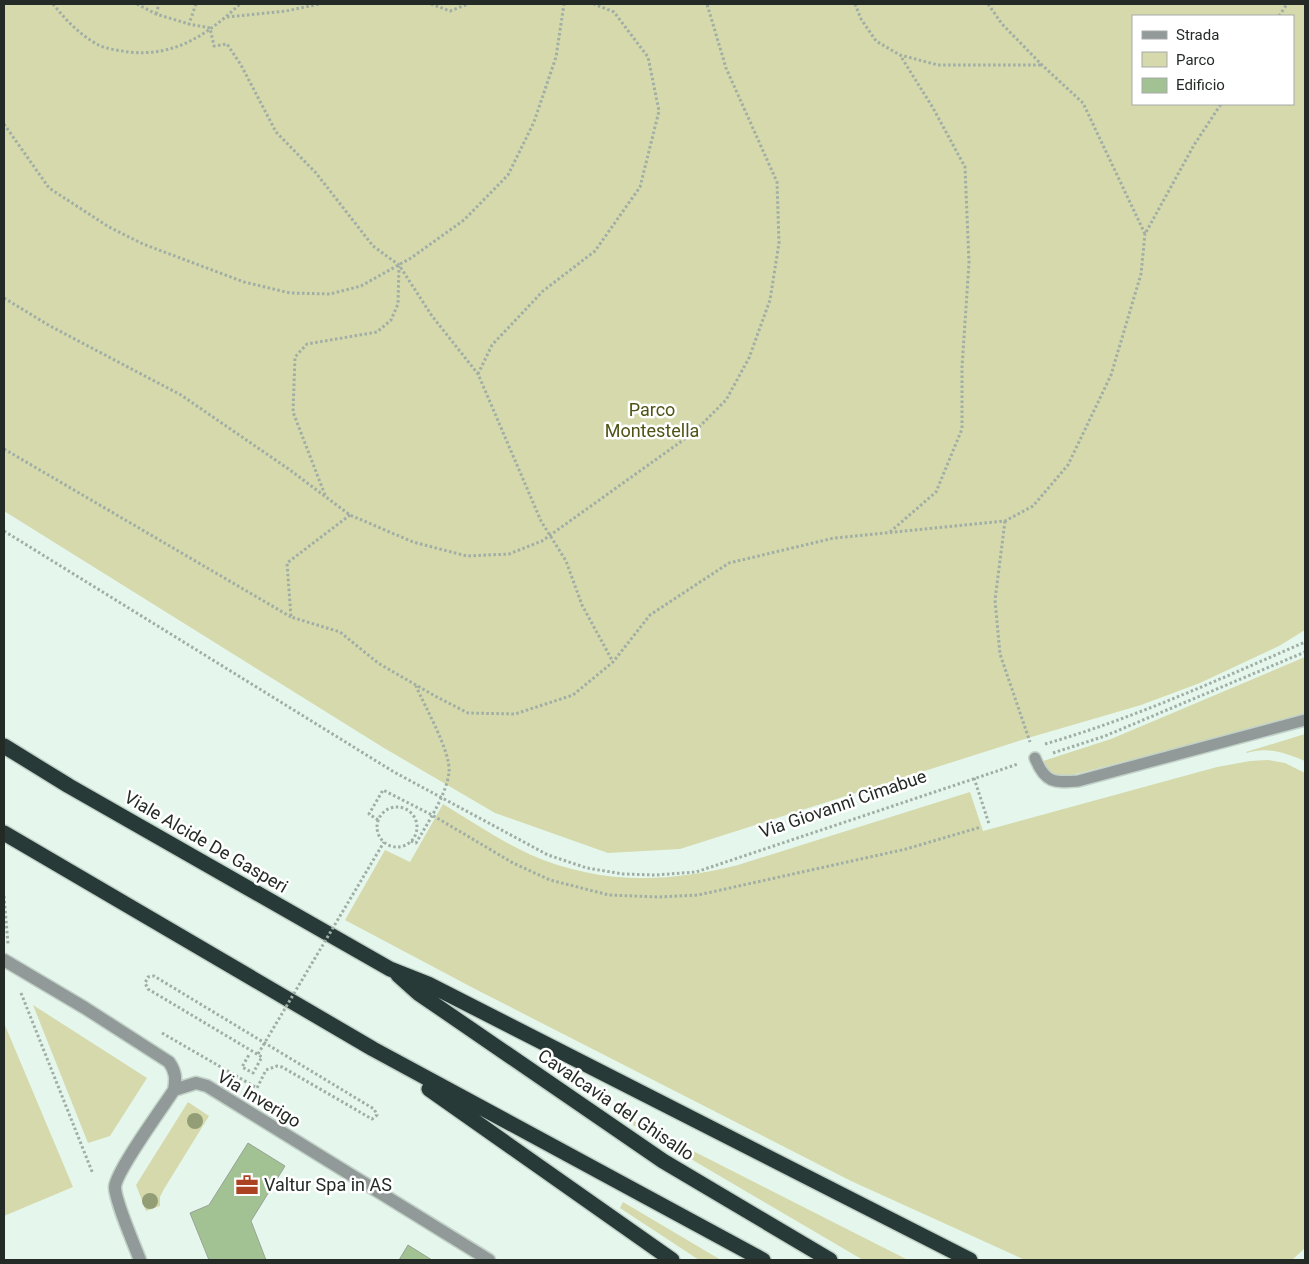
<svg xmlns="http://www.w3.org/2000/svg" width="1309" height="1264" font-family="Roboto,sans-serif">
	<style>
		.green { fill: #d5d9ab; fill-rule: evenodd }
		.building { fill: #a2c294; stroke: #98a394 }
		.lines { fill: none; stroke-linecap: round; stroke-linejoin: round }
		.lane-casing { stroke: #c2d2c9; stroke-width: 14 }
		.street-casing { stroke: #c2d2c9; stroke-width: 15 }
		.highway-casing { stroke: #c2d2c9; stroke-width: 18 }
		.path { stroke: #a0aea6; stroke-width: 3; stroke-dasharray: 2.5 2.5; stroke-linecap: butt }
		.lane { stroke: #919a98; stroke-width: 11 }
		.street { stroke: #919a98; stroke-width: 12 }
		.highway { stroke: #283a38; stroke-width: 15 }
		.path-bridge { stroke: #a0aea6; stroke-width: 3; stroke-dasharray: 2.5 2.5; stroke-linecap: butt }
		.tree { fill: #939d76 }
		.labels { text-anchor: middle; stroke-width: 5; stroke-linejoin: round; paint-order: stroke }
		.park-label { font-size: 18px; fill: #505315; stroke: #fff }
		.street-label { font-size: 18px; fill: #242b27; stroke: #fff }
		.poi-label { font-size: 18px; fill: #242b27; stroke: #fff; text-anchor: start }
	</style>
	<rect width="100%" height="100%" fill="#e5f7ed"/>
	<path class="green" d="M 4,4 L 1305,4 L 1305,630 L 1279,646 L 1200,683 L 1141,705 L 1028,738 L 680,849 L 608,853 L 495,813 L 384,748 L 4,511 ZM 1293,16 L 1293,104 L 1133,104 L 1133,16 Z
		M 1305,657 L 1305,715 L 1068,776 C 1054,776 1049,773 1040,762 L 1111,739 Z
		M 1305,734 L 1305,761 C 1286,753 1267,746 1247,753 L 1246,752 Z
		M 1268,760 L 1285,763 L 1305,773 L 1305,1248 L 1292,1260 L 1025,1260 L 851,1181 L 475,989 L 345,920 L 385,850 L 410,862 L 443,804 C 471,821 499,840 529,854 C 599,885 666,883 738,865 L 970,792 L 983,831 L 1217,767 L 1250,761 Z
		M 33,1005 L 147,1078 L 110,1136 L 88,1143 Z
		M 4,1023 L 73,1187 L 4,1216 Z
		M 188,1102 L 209,1116 L 164,1189 L 160,1197 L 160,1206 L 146,1211 L 136,1185 Z
		M 634,1121 L 908,1260 L 863,1260 L 633,1125 Z
		M 623,1202 L 721,1260 L 699,1260 L 620,1208 Z"/>
	<path class="building" d="M 248,1143 L 285,1166 L 251,1221 L 266,1260 L 209,1260 L 190,1213 L 209,1205 Z
		M 408,1245 L 432,1260 L 399,1260 Z"/>
	<g class="lines">
		<defs>
			<path id="lane" d="M 1035,758 C 1045,783 1054,783 1078,781 L 1305,720"/>
			<path id="street" d="M 4,960 L 85,1008 L 169,1062 C 176,1072 176,1079 174,1090 C 163,1107 116,1171 115,1187 C 115,1201 134,1244 140,1260
				M 174,1090 L 196,1083 L 207,1086 L 489,1260"/>
			<path id="highway" d="M 4,746 L 69,786 L 390,969 L 428,984 L 970,1260
				M 4,833 L 373,1049 L 763,1260
				M 398,975 L 418,993 L 663,1161 L 830,1260
				M 429,1089 L 672,1260"/>
		</defs>
		<use href="#lane" class="lane-casing"/>
		<use href="#street" class="street-casing"/>
		<use href="#highway" class="highway-casing"/>
		<path class="path" d="M 53,4 C 65,19 78,33 95,43 C 104,49 117,50 128,52 C 175,57 207,35 240,4
			M 137,4 L 156,14 L 189,24
			M 196,4 L 189,24 L 210,28 L 214,46 L 227,44 L 241,65 L 276,132 L 316,173 L 373,246 L 399,265 L 432,316 L 478,374 L 541,521 L 566,561 L 582,605 L 613,662
			M 431,4 L 450,11 L 468,4
			M 855,4 L 861,19 L 876,41 L 900,55 L 938,65 L 1041,65
			M 988,4 L 1002,24 L 1042,65 L 1083,103 L 1145,234 L 1194,145 L 1221,104
			M 156,14 L 159,4
			M 1279,16 L 1287,4
			M 227,17 L 286,11 L 320,4
			M 4,124 L 49,188 L 109,227 L 143,244 L 244,282 L 290,293 L 330,294 L 361,286 L 411,258 L 464,220 L 508,175 L 534,122 L 556,57 L 564,4
			M 4,298 L 50,326 L 181,395 L 290,470 L 350,515 L 413,542 L 467,556 L 509,554 L 542,541 L 693,433 L 726,400 L 749,358 L 770,300 L 779,243 L 777,182 L 726,68 L 707,4
			M 478,374 L 492,345 L 543,291 L 595,251 L 640,187 L 659,111 L 648,57 L 614,12 L 594,4
			M 4,449 L 291,617
			M 325,495 L 293,412 L 295,357 L 307,344 L 377,332 L 391,320 L 398,304 L 399,266
			M 350,515 L 287,563 L 291,617 L 340,632 L 378,663 L 435,696 L 468,713 L 515,714 L 573,695 L 613,662 L 650,615 L 729,563 L 834,538 L 1005,521 L 1033,506 L 1068,465 L 1111,375 L 1141,274 L 1145,234
			M 1005,521 L 995,600 L 1000,654 L 1030,742
			M 4,531 L 394,772 L 548,855 L 587,868 L 623,874 L 656,875 L 696,872 L 1018,764
			M 890,532 L 936,492 L 962,429 L 962,367 L 969,263 L 965,167 L 933,108 L 900,55
			M 1045,744 C 1135,718 1220,679 1305,642
			M 1053,753 L 1105,736 L 1305,652
			M 974,778 L 989,824
			M377 827a20 20 0 1 1 40 0a20 20 0 1 1-40 0Z
			M 378,820 L 369,814 L 383,790 L 432,815 L 513,863 L 550,880 L 609,895 L 659,897 L 698,895 L 906,849 L 981,827
			M 411,841 L 416,843 C 427,824 447,794 449,772 C 451,752 425,707 416,686
			M 4,896 L 8,944
			M 21,993 L 93,1174
			M 162,1033 L 257,1088 L 266,1070 L 277,1066 L 282,1067 L 372,1119 L 377,1115 L 374,1109 L 154,976 L 148,977 L 145,983 L 148,989 L 262,1057 L 253,1073 L 242,1067 L 250,1053"/>
		<use href="#lane" class="lane"/>
		<use href="#street" class="street"/>
		<use href="#highway" class="highway"/>
		<path class="path-bridge" d="M 258,1054 L 384,842"/>
	</g>
	<g class="tree">
		<circle cx="195" cy="1121" r="8"/>
		<circle cx="150" cy="1201" r="8"/>
	</g>
	<defs>
		<symbol id="office-bare" viewBox="-9 -9 18 18"><path d="M-6-3h4V-5.5h4V-3h4V5H-6ZM-1-4.5V-3h2v-1.5ZM-6 0V1H6V0Z" fill="#ab4322" stroke="#fff" stroke-width="2.5" paint-order="stroke"/></symbol>
	</defs>
	<g fill-rule="evenodd">
		<use href="#office-bare" x="231" y="1169" width="32" height="32"/>
	</g>
	<g class="labels">
		<g class="park-label">
			<text x="652" y="416">Parco<tspan x="652" dy="21">Montestella</tspan></text>
		</g>
		<g class="street-label">
			<text transform="translate(843 804) rotate(-19)" y="6">Via Giovanni Cimabue</text>
			<text transform="translate(206 842) rotate(30)" y="6">Viale Alcide De Gasperi</text>
			<text transform="translate(259 1099) rotate(31)" y="6">Via Inverigo</text>
			<text transform="translate(616 1105) rotate(34)" y="6">Cavalcavia del Ghisallo</text>
		</g>
		<g class="poi-label">
			<text x="264" y="1191">Valtur Spa in AS</text>
		</g>
	</g>
	<rect width="1309" height="1264" fill="none" stroke="#242b27" stroke-width="10"/>
	<rect x="1132" y="15" width="162" height="90" fill="#ffffff" stroke="#a7aaa9"/>
	<rect x="1142" y="31" width="25" height="8" fill="#919a98" stroke="#a7aaa9"/>
	<text x="1176" y="40" font-size="15" fill="#242b27">Strada</text>
	<rect x="1142" y="52" width="25" height="15" fill="#d5d9ab" stroke="#a7aaa9"/>
	<text x="1176" y="65" font-size="15" fill="#242b27">Parco</text>
	<rect x="1142" y="78" width="25" height="15" fill="#a2c294" stroke="#a7aaa9"/>
	<text x="1176" y="90" font-size="15" fill="#242b27">Edificio</text>
</svg>
